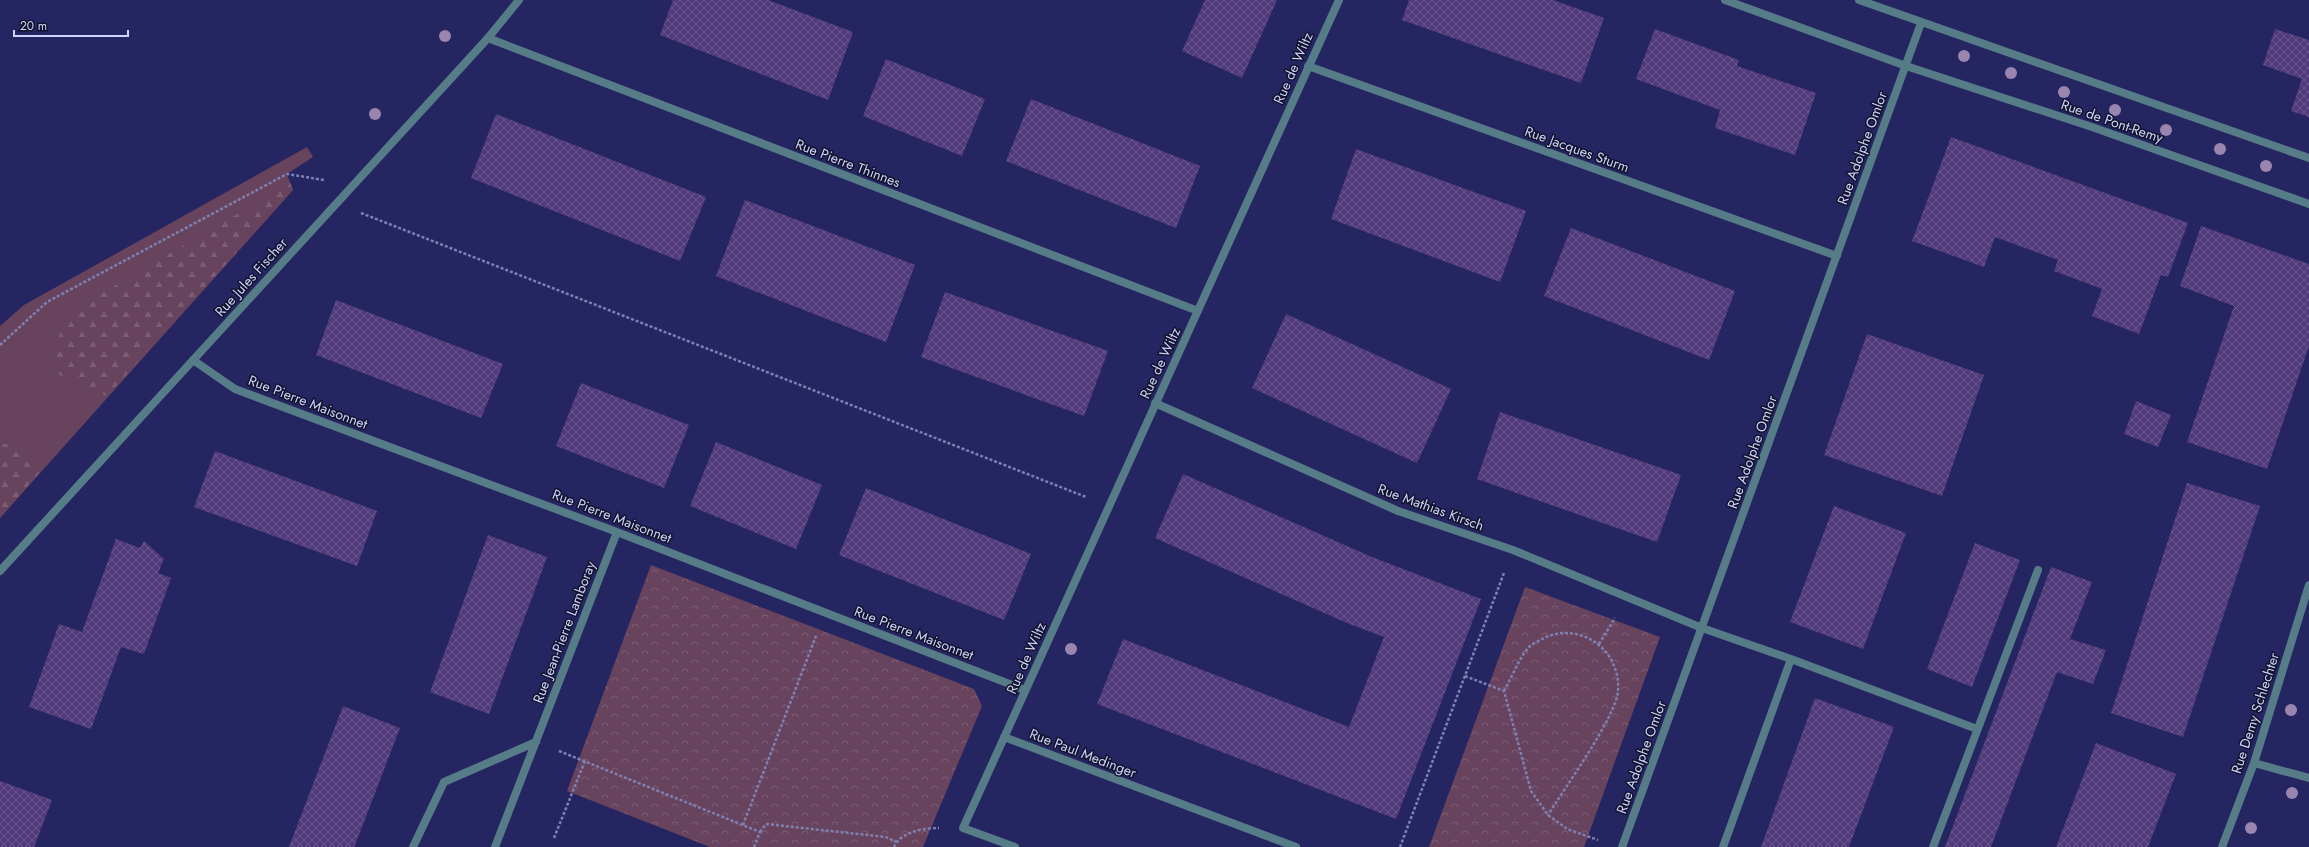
<svg xmlns="http://www.w3.org/2000/svg" width="2309" height="847" font-family="Jost,sans-serif">
	<style>
		.grass { fill: #68435d }
		.forest { fill: url(#forest-firs) }
		.park { fill: url(#park-crowns) }
		.building { fill: url(#building-cross-hatch) }
		.lines { fill: none; stroke-linecap: round; stroke-linejoin: round }
		.path { stroke: #7e81b2; stroke-width: 2.5; stroke-dasharray: 3 2; stroke-linecap: butt }
		.service { stroke: #557c87; stroke-width: 8 }
		.minor { stroke: #557c87; stroke-width: 8 }
		.tertiary { stroke: #557c87; stroke-width: 8 }
		.tree { fill: #9a85ae }
		.labels { text-anchor: middle; stroke-width: 3; stroke-linejoin: round; paint-order: stroke }
		.street-label { font-size: 14px; fill: #cfd4fa; stroke: #12132d }
	</style>
	<defs>
		<pattern id="forest-firs" width="22" height="20" patternUnits="userSpaceOnUse"><rect width="22" height="20" fill="#68435d"/><path d="M5 1l3.5 6h-7zM16 11l3.5 6h-7z" fill="#7d5d75"/></pattern>
		<pattern id="park-crowns" width="20" height="18" patternUnits="userSpaceOnUse"><rect width="20" height="18" fill="#68435d"/><path d="M2 6a3 3 0 1 1 6 0M12 15a3 3 0 1 1 6 0" fill="none" stroke="#7d5d75"/></pattern>
		<pattern id="building-cross-hatch" width="8" height="8" patternUnits="userSpaceOnUse"><rect width="8" height="8" fill="#523b7a"/><path d="M0 0l8 8M0 8l8-8" fill="none" stroke="#6a568e"/></pattern>
	</defs>
	<rect width="100%" height="100%" fill="#252561"/>
	<path class="grass" d="M 307,147 L 313,157 L 287,174 L 293,190 L 0,518 L 0,326 L 24,305 Z"/>
	<path class="forest" d="M 290,183 L 293,190 L 107,396 L 53,372 L 63,316 Z
		M 0,443 L 31,449 L 40,472 L 0,518 Z"/>
	<path class="park" d="M 651,565 L 974,689 L 982,706 L 923,847 L 710,847 L 567,791 Z
		M 1525,587 L 1660,637 L 1584,847 L 1429,847 Z"/>
	<path class="building" d="M 673,0 L 768,0 L 853,32 L 828,100 L 660,35 Z
		M 1205,0 L 1277,0 L 1242,78 L 1182,51 Z
		M 1409,0 L 1553,0 L 1604,18 L 1581,83 L 1402,20 Z
		M 1655,29 L 1739,60 L 1737,66 L 1816,93 L 1795,155 L 1715,128 L 1720,110 L 1636,79 Z
		M 2275,29 L 2309,40 L 2309,117 L 2291,111 L 2302,79 L 2263,65 Z
		M 886,59 L 985,99 L 962,156 L 863,116 Z
		M 1031,99 L 1200,166 L 1176,228 L 1006,161 Z
		M 496,114 L 706,197 L 680,261 L 471,178 Z
		M 1951,137 L 2188,223 L 2168,277 L 2161,275 L 2139,334 L 2092,316 L 2102,289 L 2054,271 L 2058,260 L 1995,237 L 1984,267 L 1912,241 Z
		M 1356,149 L 1526,211 L 1500,282 L 1331,219 Z
		M 745,200 L 915,265 L 886,342 L 716,276 Z
		M 2201,226 L 2309,264 L 2309,346 L 2267,469 L 2187,442 L 2234,306 L 2180,286 Z
		M 1571,228 L 1735,291 L 1709,360 L 1544,296 Z
		M 945,292 L 1108,351 L 1084,416 L 921,357 Z
		M 336,300 L 503,364 L 481,418 L 316,355 Z
		M 1286,314 L 1451,389 L 1417,463 L 1252,388 Z
		M 1867,334 L 1984,375 L 1942,496 L 1824,455 Z
		M 581,383 L 689,425 L 664,488 L 556,446 Z
		M 2136,401 L 2171,415 L 2158,447 L 2124,434 Z
		M 1500,412 L 1681,475 L 1657,542 L 1477,479 Z
		M 716,442 L 822,485 L 796,549 L 690,506 Z
		M 215,451 L 377,511 L 357,566 L 194,507 Z
		M 1183,474 L 1372,557 L 1481,599 L 1396,819 L 1097,704 L 1123,639 L 1349,727 L 1384,637 L 1347,623 L 1155,538 Z
		M 2187,483 L 2260,506 L 2183,737 L 2111,713 Z
		M 866,488 L 1031,554 L 1004,620 L 839,555 Z
		M 1834,506 L 1906,533 L 1863,649 L 1790,622 Z
		M 488,535 L 547,557 L 489,714 L 430,692 Z
		M 116,539 L 140,548 L 144,541 L 164,559 L 158,573 L 171,578 L 144,654 L 121,647 L 91,729 L 29,707 L 59,624 L 82,632 Z
		M 1975,543 L 2020,560 L 1972,687 L 1927,669 Z
		M 2051,567 L 2092,582 L 2070,639 L 2106,650 L 2093,684 L 2057,672 L 1991,847 L 1945,847 Z
		M 1815,698 L 1894,727 L 1849,847 L 1761,847 Z
		M 343,706 L 400,728 L 355,845 L 354,847 L 289,847 Z
		M 2096,743 L 2176,774 L 2148,847 L 2056,847 Z
		M 0,781 L 52,800 L 34,847 L 0,847 Z"/>
	<g class="lines">
		<path class="path" d="M 361,213 L 1086,497
			M 0,345 L 47,302 L 287,174 L 324,180
			M 1599,644 L 1615,618
			M 1465,676 L 1504,691 L 1531,791 L 1548,815 L 1567,829 L 1598,840
			M 1504,691 C 1511,679 1520,656 1530,646 C 1532,644 1537,642 1540,640 C 1577,619 1621,648 1618,691 C 1616,717 1564,789 1548,815
			M 559,751 L 760,832 L 754,847
			M 743,825 L 816,636
			M 760,832 L 766,824 L 886,837 L 896,842
			M 554,838 L 585,761
			M 894,847 C 900,832 924,828 939,828
			M 1400,847 L 1504,573"/>
		<path class="service" d="M 1702,628 L 1791,659 L 1723,847
			M 1791,659 L 1977,729
			M 1933,847 L 2038,570"/>
		<path class="minor" d="M 1725,0 L 1906,66 L 2092,127 L 2309,204
			M 1859,0 L 2309,158
			M 488,38 L 1198,311
			M 1308,66 L 1837,256
			M 193,360 L 235,389 L 617,532 L 1025,690
			M 1155,403 L 1398,511 L 1513,550 L 1702,628
			M 1004,737 L 1296,847
			M 2254,763 L 2309,778
			M 413,847 L 444,782 L 536,742
			M 495,847 L 617,532
			M 1015,847 L 963,828 L 1339,0
			M 1622,847 L 1921,23
			M 2222,847 L 2254,763 L 2309,585"/>
		<path class="tertiary" d="M 0,571 L 488,38 L 519,0"/>
	</g>
	<g class="tree">
		<circle cx="445" cy="36" r="6"/>
		<circle cx="1964" cy="56" r="6"/>
		<circle cx="2011" cy="73" r="6"/>
		<circle cx="2064" cy="92" r="6"/>
		<circle cx="2115" cy="110" r="6"/>
		<circle cx="375" cy="114" r="6"/>
		<circle cx="2166" cy="130" r="6"/>
		<circle cx="2220" cy="149" r="6"/>
		<circle cx="2266" cy="166" r="6"/>
		<circle cx="1071" cy="649" r="6"/>
		<circle cx="2291" cy="710" r="6"/>
		<circle cx="2292" cy="793" r="6"/>
		<circle cx="2251" cy="828" r="6"/>
	</g>
	<g class="labels">
		<g class="street-label">
			<text transform="translate(1293 68) rotate(-66)" y="5">Rue de Wiltz</text>
			<text transform="translate(2112 121) rotate(19)" y="5">Rue de Pont-Remy</text>
			<text transform="translate(1862 148) rotate(-70)" y="5">Rue Adolphe Omlor</text>
			<text transform="translate(1577 149) rotate(20)" y="5">Rue Jacques Sturm</text>
			<text transform="translate(848 163) rotate(21)" y="5">Rue Pierre Thinnes</text>
			<text transform="translate(251 277) rotate(-48)" y="5">Rue Jules Fischer</text>
			<text transform="translate(1160 363) rotate(-65)" y="5">Rue de Wiltz</text>
			<text transform="translate(308 402) rotate(21)" y="5">Rue Pierre Maisonnet</text>
			<text transform="translate(1752 452) rotate(-70)" y="5">Rue Adolphe Omlor</text>
			<text transform="translate(1431 507) rotate(20)" y="5">Rue Mathias Kirsch</text>
			<text transform="translate(612 516) rotate(21)" y="5">Rue Pierre Maisonnet</text>
			<text transform="translate(564 632) rotate(-69)" y="5">Rue Jean-Pierre Lamboray</text>
			<text transform="translate(914 633) rotate(21)" y="5">Rue Pierre Maisonnet</text>
			<text transform="translate(1026 658) rotate(-66)" y="5">Rue de Wiltz</text>
			<text transform="translate(2255 713) rotate(-72)" y="5">Rue Demy Schlechter</text>
			<text transform="translate(1083 753) rotate(21)" y="5">Rue Paul Medinger</text>
			<text transform="translate(1641 757) rotate(-70)" y="5">Rue Adolphe Omlor</text>
		</g>
	</g>
	<path d="M14 30v6h114v-6" fill="none" stroke="#cfd4fa" stroke-width="2"/>
	<text x="20" y="30" font-size="12" fill="#cfd4fa" stroke="#12132d" stroke-width="3" paint-order="stroke">20 m</text>
</svg>
